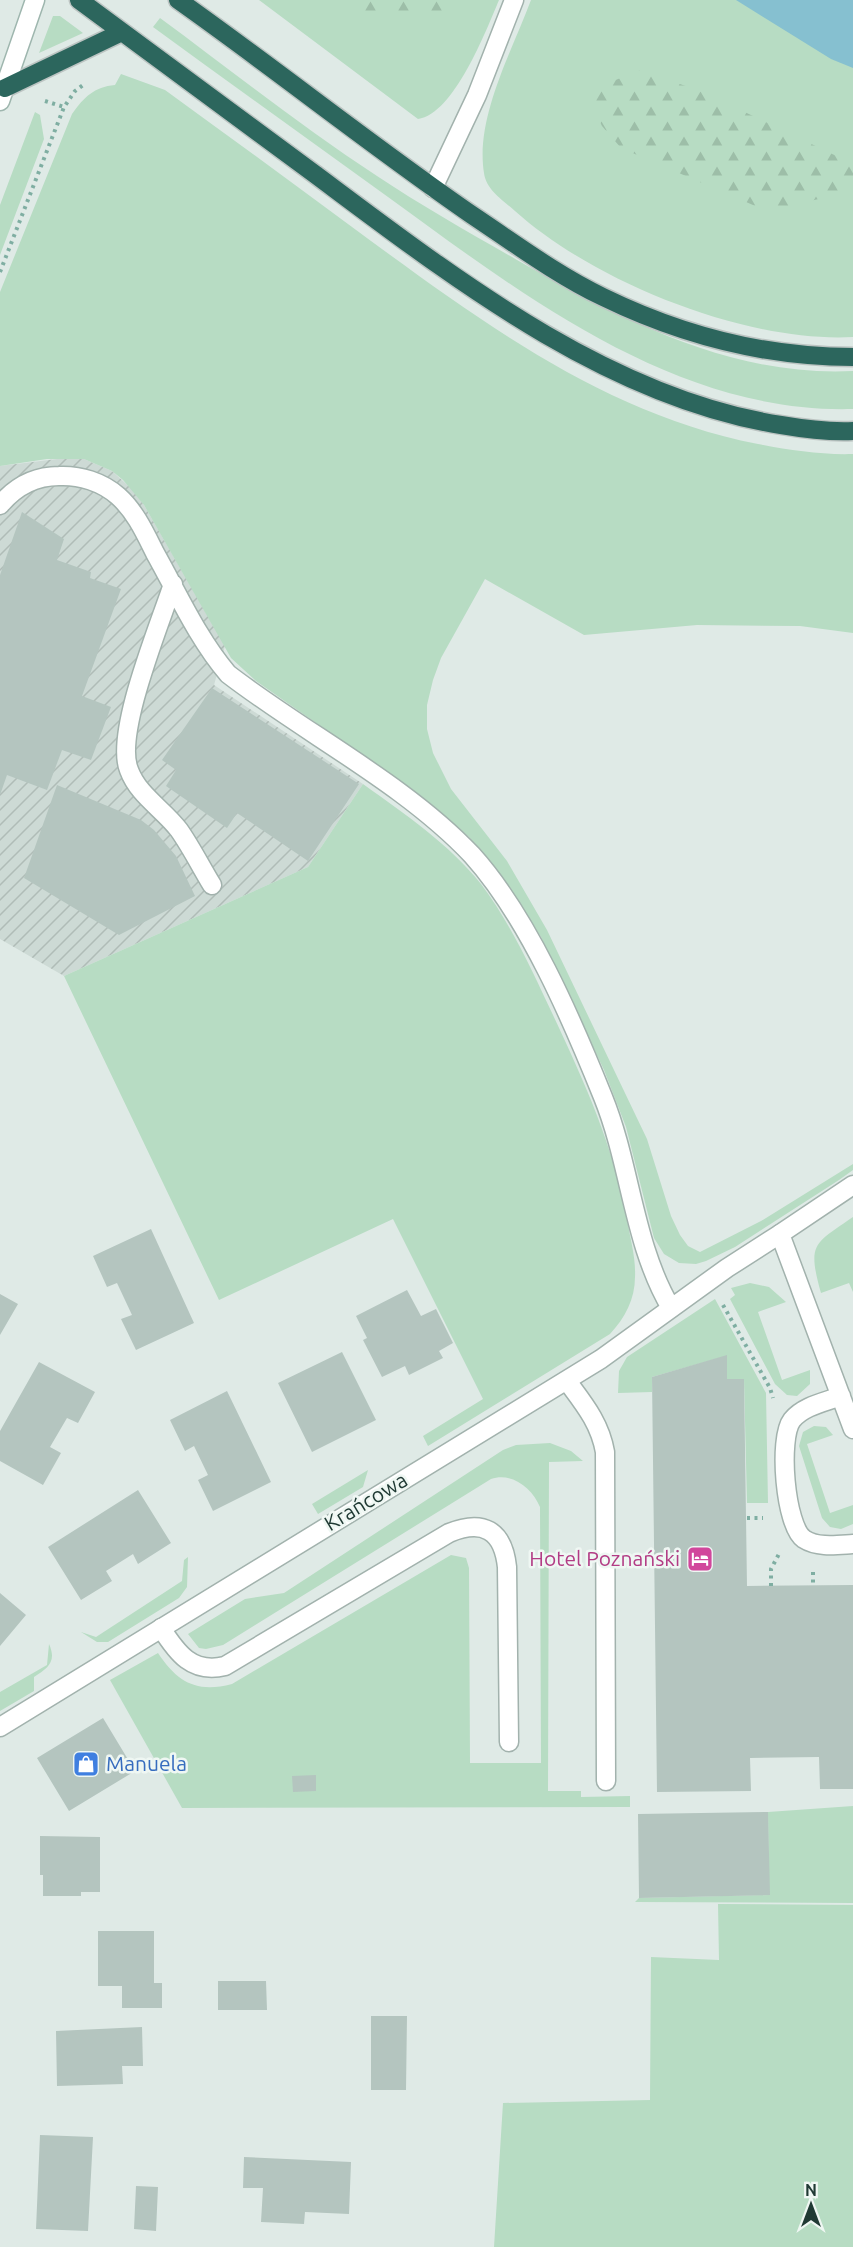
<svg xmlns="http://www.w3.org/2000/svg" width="853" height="2247" font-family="Ubuntu,sans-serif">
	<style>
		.industrial { fill: url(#industrial-furrows) }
		.green { fill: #b7dcc3 }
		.forest { fill: url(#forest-firs) }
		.water { fill: #86c0d0 }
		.building { fill: #b4c5bf }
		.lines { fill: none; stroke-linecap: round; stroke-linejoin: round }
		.service-casing { stroke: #a2b2ad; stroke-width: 21 }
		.minor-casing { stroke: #a2b2ad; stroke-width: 21 }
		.secondary-casing { stroke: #9eb6ae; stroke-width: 21 }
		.motorway-casing { stroke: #bcc4c2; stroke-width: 21 }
		.path { stroke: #7faea2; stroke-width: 4; stroke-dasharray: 3 4.5; stroke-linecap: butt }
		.service { stroke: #fff; stroke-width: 18 }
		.minor { stroke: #fff; stroke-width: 18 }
		.secondary { stroke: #fff; stroke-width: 18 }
		.motorway { stroke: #2c665d; stroke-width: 18 }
		.labels { text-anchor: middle; stroke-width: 5; stroke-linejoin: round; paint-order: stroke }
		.street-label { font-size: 21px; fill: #203a34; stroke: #eff7f3 }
		.hotel-label { font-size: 21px; fill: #b23c85; stroke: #eff7f3; text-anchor: end }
		.shop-label { font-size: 21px; fill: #366cbe; stroke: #eff7f3; text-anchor: start }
	</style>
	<defs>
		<pattern id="industrial-furrows" width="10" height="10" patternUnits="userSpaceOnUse" patternTransform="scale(1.5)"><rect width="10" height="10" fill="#cddad5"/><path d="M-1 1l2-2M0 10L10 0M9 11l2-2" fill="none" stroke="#b0bcb7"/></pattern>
		<pattern id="forest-firs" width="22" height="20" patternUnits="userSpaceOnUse" patternTransform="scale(1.5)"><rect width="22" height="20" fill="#b7dcc3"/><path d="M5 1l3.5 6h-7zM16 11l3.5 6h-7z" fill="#9dbea8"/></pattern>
	</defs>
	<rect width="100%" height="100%" fill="#dfeae6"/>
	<path class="industrial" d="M 65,458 L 84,459 L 112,471 L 134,491 L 144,505 L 225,646 L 214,685 L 363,784 L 308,867 L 64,976 L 0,939 L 0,466 Z"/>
	<path class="green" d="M 259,0 L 499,0 C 486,31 454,114 418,119 Z
		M 531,0 L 853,0 L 853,337 C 746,343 594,282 515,211 C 504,201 486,190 484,173 C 475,118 512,51 531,0 Z
		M 53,16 L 60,16 L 83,33 L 39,53 Z
		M 160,18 C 232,71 302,127 377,176 C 422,206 470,233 517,260 C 620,319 730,377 853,371 L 853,409 C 676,414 523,295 388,197 C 309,140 231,84 153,27 Z
		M 121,74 L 165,90 C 234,140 302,190 371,241 C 490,328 610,415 758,444 C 789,450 821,455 853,454 L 853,633 L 800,626 L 697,625 L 584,635 L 485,579 L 441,658 L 433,680 L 427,705 L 427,729 L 433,753 L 451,789 L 507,861 L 547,930 L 647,1139 L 671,1216 L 680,1235 L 688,1246 L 700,1252 L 761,1221 L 853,1164 L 853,1170 L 839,1180 L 735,1247 L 706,1261 L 696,1264 L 679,1263 L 664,1254 L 654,1238 L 626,1127 L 604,1070 L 541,937 L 487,857 L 469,837 L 422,797 L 256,681 L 231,658 L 144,505 L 123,480 L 112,471 L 84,459 L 47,459 L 0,466 L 0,292 L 72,114 C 84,97 94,87 115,85 Z
		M 35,112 L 40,115 L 44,139 L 0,255 L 0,205 Z
		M 363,784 C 405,814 449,844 481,884 C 511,924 532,970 553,1015 C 586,1086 612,1142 627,1219 C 630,1238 636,1258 635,1277 C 635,1299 625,1318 610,1334 L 428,1446 L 423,1436 L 483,1399 L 393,1219 L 219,1300 L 64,976 L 308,867 Z
		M 853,1217 L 853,1292 L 849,1283 L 821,1293 C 807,1243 814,1244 853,1217 Z
		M 750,1283 L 769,1287 L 786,1302 L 758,1312 L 782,1380 L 810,1370 L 810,1384 L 797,1396 L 787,1395 L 775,1384 L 730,1299 L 735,1295 L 731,1288 Z
		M 715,1299 L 766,1393 L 768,1503 L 747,1503 L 744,1379 L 727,1379 L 726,1356 L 652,1377 L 652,1392 L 618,1393 L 619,1371 L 627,1357 Z
		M 814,1426 L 826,1427 L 833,1435 L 807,1444 L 830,1513 L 853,1505 L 853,1524 L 841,1529 L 830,1527 L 822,1518 L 799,1446 L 803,1432 Z
		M 550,1443 L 571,1451 L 583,1461 L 549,1462 L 548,1791 L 581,1791 L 581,1797 L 630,1796 L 630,1807 L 182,1808 L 110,1680 L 158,1653 C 178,1683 197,1693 232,1684 L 451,1555 L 466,1558 L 469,1568 L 470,1763 L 541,1763 L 540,1507 C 532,1488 512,1472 491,1479 L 223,1645 L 206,1649 L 199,1648 L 188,1634 L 245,1599 L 284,1593 L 503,1450 L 516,1445 Z
		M 368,1470 L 363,1487 L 318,1514 L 312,1504 Z
		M 188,1557 L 187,1587 L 179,1598 L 108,1642 L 97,1642 L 81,1632 L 96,1637 L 182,1581 L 184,1560 Z
		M 49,1644 C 57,1662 48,1668 34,1677 L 34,1691 L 0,1711 L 0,1692 L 47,1665 Z
		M 853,1806 L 853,1903 L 635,1902 L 639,1898 L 769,1895 L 768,1812 Z
		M 718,1904 L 853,1905 L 853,2247 L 494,2247 L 503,2103 L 650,2100 L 651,1957 L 719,1960 Z"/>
	<path class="forest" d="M 346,0 L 447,0 L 445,14 L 366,14 Z
		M 641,70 L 705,93 L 853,164 L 853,191 L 767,211 L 621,148 L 602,126 L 585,92 Z"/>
	<path class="water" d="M 736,0 L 853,0 L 853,68 L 831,59 Z"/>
	<path class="building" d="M 22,512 L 64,539 L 57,560 L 91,572 L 90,578 L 121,589 L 82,696 L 111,707 L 91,760 L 62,750 L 47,790 L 7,775 L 0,795 L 0,575 Z
		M 212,688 L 359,784 L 308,861 L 237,813 L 227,828 L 166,786 L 176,770 L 162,760 Z
		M 57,785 L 141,820 L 154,830 L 176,856 L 195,896 L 119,935 L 24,878 Z
		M 151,1229 L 194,1323 L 136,1350 L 121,1319 L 132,1315 L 117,1283 L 107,1287 L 93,1256 Z
		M 407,1290 L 421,1316 L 436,1309 L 453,1343 L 439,1351 L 443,1358 L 409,1375 L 405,1366 L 382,1377 L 363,1340 L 367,1338 L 356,1316 Z
		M 0,1294 L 18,1304 L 0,1335 Z
		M 342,1352 L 376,1420 L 312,1452 L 278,1383 Z
		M 727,1355 L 727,1379 L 744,1379 L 747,1586 L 853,1585 L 853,1789 L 820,1789 L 819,1757 L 750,1758 L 751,1791 L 657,1792 L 652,1377 Z
		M 39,1362 L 95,1392 L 78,1423 L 67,1418 L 50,1447 L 61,1453 L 43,1485 L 0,1461 L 0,1431 Z
		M 227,1391 L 271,1482 L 213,1511 L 198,1480 L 208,1475 L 194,1446 L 185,1451 L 170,1420 Z
		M 138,1490 L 171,1543 L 138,1564 L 133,1554 L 106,1571 L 112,1581 L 81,1600 L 48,1547 Z
		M 0,1593 L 26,1615 L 0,1646 Z
		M 103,1718 L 135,1771 L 69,1811 L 37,1758 Z
		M 316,1775 L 316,1791 L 293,1792 L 292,1776 Z
		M 768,1812 L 770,1895 L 639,1898 L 638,1814 Z
		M 40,1836 L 100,1837 L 100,1892 L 81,1892 L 81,1896 L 43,1896 L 43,1875 L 40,1875 Z
		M 98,1931 L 154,1931 L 154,1983 L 162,1983 L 162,2008 L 122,2008 L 122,1986 L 98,1986 Z
		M 218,1981 L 266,1981 L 267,2010 L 218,2010 Z
		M 371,2016 L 407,2016 L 406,2090 L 371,2090 Z
		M 142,2027 L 143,2066 L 122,2066 L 123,2084 L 57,2086 L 56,2031 Z
		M 40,2135 L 93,2137 L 88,2231 L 36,2229 Z
		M 244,2157 L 351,2162 L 349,2214 L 305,2212 L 304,2224 L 261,2222 L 263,2188 L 243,2188 Z
		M 136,2186 L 158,2187 L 156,2231 L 134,2229 Z"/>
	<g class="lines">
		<defs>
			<path id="service" d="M 433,188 L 477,95 L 514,0
				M 0,505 C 15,487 35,476 59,476 C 80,475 102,482 118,496 C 135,511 145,533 155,553 C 178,594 198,639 228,674 C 306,734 405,784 472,855 C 528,917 572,1020 603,1097 C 631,1166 633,1244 671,1308
				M 173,584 C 160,624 114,734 129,770 C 138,795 163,809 179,830 C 191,847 201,867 212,885
				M 853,1185 L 780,1234 L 853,1429
				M 567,1381 C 584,1404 600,1423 605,1452 L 606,1781
				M 841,1396 C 825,1402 803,1406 792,1420 C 778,1438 785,1526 804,1539 C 818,1548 837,1545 853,1544
				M 161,1628 C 177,1653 192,1674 225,1666 L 449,1533 C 483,1519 503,1530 507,1567 L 509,1742"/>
			<path id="minor" d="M 0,1727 L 601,1359 L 727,1268 L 780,1234"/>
			<path id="secondary" d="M 0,101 L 35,0"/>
			<path id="motorway" d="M 79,0 C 158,59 237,117 316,175 C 454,278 608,398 781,425 C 804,429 829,432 853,431
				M 178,0 C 277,70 372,146 472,215 C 514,243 557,275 603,297 C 681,335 766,357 853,357
				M 5,88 L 122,32"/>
		</defs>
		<use href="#service" class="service-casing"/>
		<use href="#minor" class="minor-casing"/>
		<use href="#secondary" class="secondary-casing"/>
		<use href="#motorway" class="motorway-casing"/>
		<path class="path" d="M 45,101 L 64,107
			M 0,272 L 64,107 L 75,91 L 83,85
			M 723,1305 L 770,1388 L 773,1398
			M 747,1518 L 763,1518
			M 813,1572 L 813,1586
			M 771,1586 L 771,1569 L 780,1552"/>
		<use href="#service" class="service"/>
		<use href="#minor" class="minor"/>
		<use href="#secondary" class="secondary"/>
		<use href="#motorway" class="motorway"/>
	</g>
	<defs>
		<symbol id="hotel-square" viewBox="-11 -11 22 22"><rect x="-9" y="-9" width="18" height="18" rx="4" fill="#d1479c" stroke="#eff7f3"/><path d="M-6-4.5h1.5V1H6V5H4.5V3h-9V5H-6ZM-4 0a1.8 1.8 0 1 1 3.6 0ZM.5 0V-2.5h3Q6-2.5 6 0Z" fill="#fff"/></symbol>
		<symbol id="shop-square" viewBox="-11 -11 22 22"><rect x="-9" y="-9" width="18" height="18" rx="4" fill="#3f7fe0" stroke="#eff7f3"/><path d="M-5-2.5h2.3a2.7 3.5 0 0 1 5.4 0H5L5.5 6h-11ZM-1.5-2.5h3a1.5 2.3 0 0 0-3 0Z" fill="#fff"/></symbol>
	</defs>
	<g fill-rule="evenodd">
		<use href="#hotel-square" x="685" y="1544" width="30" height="30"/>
		<use href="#shop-square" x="71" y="1749" width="30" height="30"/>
	</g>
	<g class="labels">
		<g class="street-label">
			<text transform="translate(366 1502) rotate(-31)" y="7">Krańcowa</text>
		</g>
		<g class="hotel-label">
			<text x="680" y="1566">Hotel Poznański</text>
		</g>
		<g class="shop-label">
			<text x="106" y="1771">Manuela</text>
		</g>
	</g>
	<g transform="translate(811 2205)" stroke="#eff7f3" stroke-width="4.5" paint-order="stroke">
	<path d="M0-4.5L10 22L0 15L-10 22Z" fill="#203a34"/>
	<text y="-9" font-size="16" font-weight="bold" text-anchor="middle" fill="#203a34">N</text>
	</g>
</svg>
